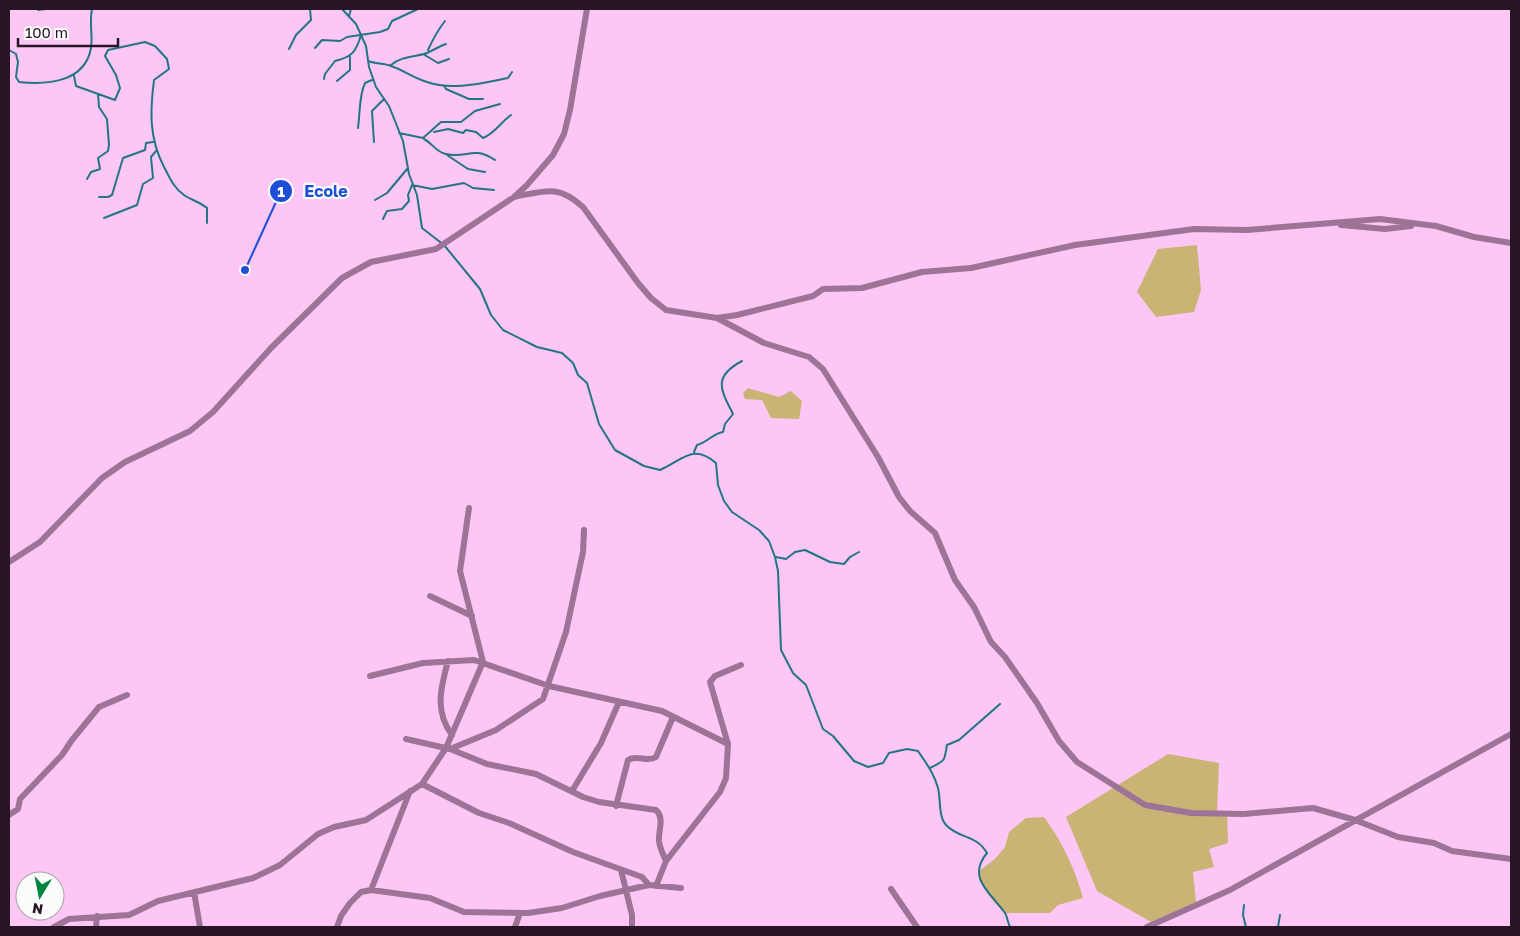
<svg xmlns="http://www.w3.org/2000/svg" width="1520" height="936" font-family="'Golos Text',sans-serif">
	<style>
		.green { fill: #c9b375 }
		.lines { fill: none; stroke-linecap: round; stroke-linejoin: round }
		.stream { stroke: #247486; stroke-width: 2 }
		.minor { stroke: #9d7397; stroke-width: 6 }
		.leader { fill: none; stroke: #1d4ed8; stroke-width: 2 }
		.callout-dot { fill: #1d4ed8; stroke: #fcfcfc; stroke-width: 2 }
		.mark-label { font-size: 15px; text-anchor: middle; font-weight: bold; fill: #fff }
		.callout-label { font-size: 16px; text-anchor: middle; font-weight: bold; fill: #1d4ed8; stroke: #fcfcfc; stroke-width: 4.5; stroke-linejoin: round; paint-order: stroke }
	</style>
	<rect width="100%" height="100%" fill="#fcc7f5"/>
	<path class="green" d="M 1197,245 L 1201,290 L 1194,312 L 1156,317 L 1137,292 L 1158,249 Z
		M 748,388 L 779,397 L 791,391 L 802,401 L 799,419 L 771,418 L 762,400 L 745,399 L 743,393 Z
		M 1168,754 L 1219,763 L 1217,812 L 1227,812 L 1228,843 L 1209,849 L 1214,867 L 1193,872 L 1196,902 L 1151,922 L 1097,891 L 1066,817 Z
		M 1044,817 C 1062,841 1075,869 1083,898 L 1058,905 L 1050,913 L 1005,913 C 993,902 980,887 979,871 L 995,859 L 1005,847 L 1009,832 L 1026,818 Z"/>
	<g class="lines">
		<path class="stream" d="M 307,9 L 319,9
			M 342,9 L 356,24 L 366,46 L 369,67 L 376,87 L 389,106 L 403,141 L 409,174 L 417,195 L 422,228 L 444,245 L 480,289 L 491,315 L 503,330 L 537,347 L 562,353 L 573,363 L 578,375 L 587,383 L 599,424 L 615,450 L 644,466 L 660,470 C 683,460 693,443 716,463 L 718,485 L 724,501 L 732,512 L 759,530 L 769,541 L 775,557 L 778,571 L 781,650 L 793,673 L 806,685 L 823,729 L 833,736 L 854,761 L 868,767 L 883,763 L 889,753 L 907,749 L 918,751 C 926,763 934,773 938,788 C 941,799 938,816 946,825 C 959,839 976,834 987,853 C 966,878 991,893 1005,913 C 1007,916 1008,923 1010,927
			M 38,10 L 46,9
			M 349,16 L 351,9
			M 315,48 L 322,40 L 340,41 L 347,37 L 380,32 L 388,29 L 392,21 L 418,9
			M 289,49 L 296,35 L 311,20 L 310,9
			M 9,50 L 16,54 L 18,62 L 16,77 L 19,82 C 48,85 85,82 91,48 C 93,35 89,22 92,9
			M 428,50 C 433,39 437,31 445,21
			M 423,54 L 438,63 L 449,59
			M 368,61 C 376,64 384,63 391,66 C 403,70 414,78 427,82 C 452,91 482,83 508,78 L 512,72
			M 391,65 C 400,57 412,57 424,54 C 431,52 439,46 446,44
			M 74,76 L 76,86 L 115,100 L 120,88 L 116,75 L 105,56 L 108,50 L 145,42 L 155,46 L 167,59 L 169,69 L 154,80 C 150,112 149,138 164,167 C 170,178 173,187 184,195 C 191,200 200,202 207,208 L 207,223
			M 324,79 L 325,74 L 335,61 C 352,57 356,52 361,35
			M 337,81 L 350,70 L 350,57
			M 444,86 L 446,89 L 469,99 L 483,99
			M 358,128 C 360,114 359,95 365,83 L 372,80
			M 434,132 L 448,129 L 463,133 L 466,130 L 476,132 L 483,138 C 494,134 501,122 511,115
			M 399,133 L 423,138 L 441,122 L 461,122 L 475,111 L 500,104
			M 424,139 C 432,143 436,152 446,154 C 468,159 472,145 495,160
			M 374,142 L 372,111 L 384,99
			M 447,155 L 468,169 L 485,172
			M 87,179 L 91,172 L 100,169 L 98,158 L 108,151 L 109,145 L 107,119 L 99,107 L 98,94
			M 99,197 L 108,197 L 112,195 L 123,158 L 145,150 L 146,143 L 153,142
			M 375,200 L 387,193 L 408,168
			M 104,218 L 137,205 L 143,184 L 153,178 L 151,157 L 156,151
			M 383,219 L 387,211 L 402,209 L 409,201 L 408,195 L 412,185 L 432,189 L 464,183 L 473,188 L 494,190
			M 694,452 L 697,445 C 708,442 712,434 723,432 L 725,424 L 733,414 C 721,390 712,377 742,361
			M 776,557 L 786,559 L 795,552 L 805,550 L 830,562 L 844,564 L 850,557 L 859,552
			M 930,768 C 945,760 944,763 947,745 L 959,740 L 1000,704
			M 1244,905 L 1243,915 L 1246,927
			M 1278,927 L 1280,915"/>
		<path class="minor" d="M 514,197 C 545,191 558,184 583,207 L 638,283 L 651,298 L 666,310 L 717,318 L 737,315 L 813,296 L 823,289 L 862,288 L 922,272 L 971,268 L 1075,245 L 1194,229 L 1247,230 L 1380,219 L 1436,226 L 1474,237 L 1511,243
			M 1341,225 L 1385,229 L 1411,226
			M 717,318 L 764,343 L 809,357 L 823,369 L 878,457 L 899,497 L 910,511 L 935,533 L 955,580 L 974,607 L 991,642 L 1005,657 L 1037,703 L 1059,741 L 1077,762 L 1145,805 L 1191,813 L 1244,814 L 1313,808 L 1355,820 L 1398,837 L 1434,843 L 1452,851 L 1511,859
			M 9,562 L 40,542 L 102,478 L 125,462 L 190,431 L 213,412 L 271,348 L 342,278 L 371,262 L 436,249 L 514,197 L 527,185 L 553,155 L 564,134 L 570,110 L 587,9
			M 430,596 L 472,616
			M 448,661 C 441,687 434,711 452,735
			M 370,676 L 423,663 L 474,660 L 549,686 L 662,711 L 728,744
			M 406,739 L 450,749 L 496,730 L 543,699 L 566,632 L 583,552 L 584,530
			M 450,749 L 487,764 L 536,774 L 583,797 L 599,802 L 656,810 C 665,818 658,831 659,841 C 660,849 663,854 666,861
			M 422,784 L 479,813 L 509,823 L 573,852 L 642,877 L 649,885
			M 572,791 L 601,743 L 619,702
			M 616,806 L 628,760 C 637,754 647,763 656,757 L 673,717
			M 9,815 L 18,809 L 20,799 L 62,755 L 72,740 L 99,707 L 127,695
			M 621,870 L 632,915 L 632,927
			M 656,886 L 666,861 L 720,792 L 726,778 L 728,744 L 710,682 L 715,676 L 741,665
			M 891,889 L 917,927
			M 371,890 L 410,791
			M 194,892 L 200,927
			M 54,927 L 69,919 L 129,915 L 158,901 L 253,878 L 280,865 L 318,834 L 334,827 L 366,820 L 422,784 L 446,748 L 483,662 L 460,571 L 469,508
			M 96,927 L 97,916
			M 337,927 L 341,916 L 350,903 L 361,892 L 371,890 L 430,898 L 464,912 L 528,913 L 562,908 L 600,896 L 649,885 L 681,888
			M 515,927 L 520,913
			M 1147,927 L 1230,890 L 1511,734"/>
	</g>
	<path class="leader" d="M245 270L281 191"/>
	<g class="callout-dot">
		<circle cx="245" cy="270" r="5"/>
		<circle cx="281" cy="191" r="12"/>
	</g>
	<g class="mark-label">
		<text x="281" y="197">1</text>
	</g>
	<g class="callout-label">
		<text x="326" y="197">Ecole</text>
	</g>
	<rect width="1520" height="936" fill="none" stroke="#281526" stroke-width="20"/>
	<g transform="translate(40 896) rotate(190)"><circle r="24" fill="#fcfcfc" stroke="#a7a0a6"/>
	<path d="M0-4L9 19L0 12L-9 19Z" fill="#038540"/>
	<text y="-8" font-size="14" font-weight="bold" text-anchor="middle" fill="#281526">N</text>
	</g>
	<path d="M18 38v8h100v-8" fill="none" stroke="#281526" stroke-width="2.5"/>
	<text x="25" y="38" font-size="15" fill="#281526" stroke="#fcfcfc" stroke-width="4" paint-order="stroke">100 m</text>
</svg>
